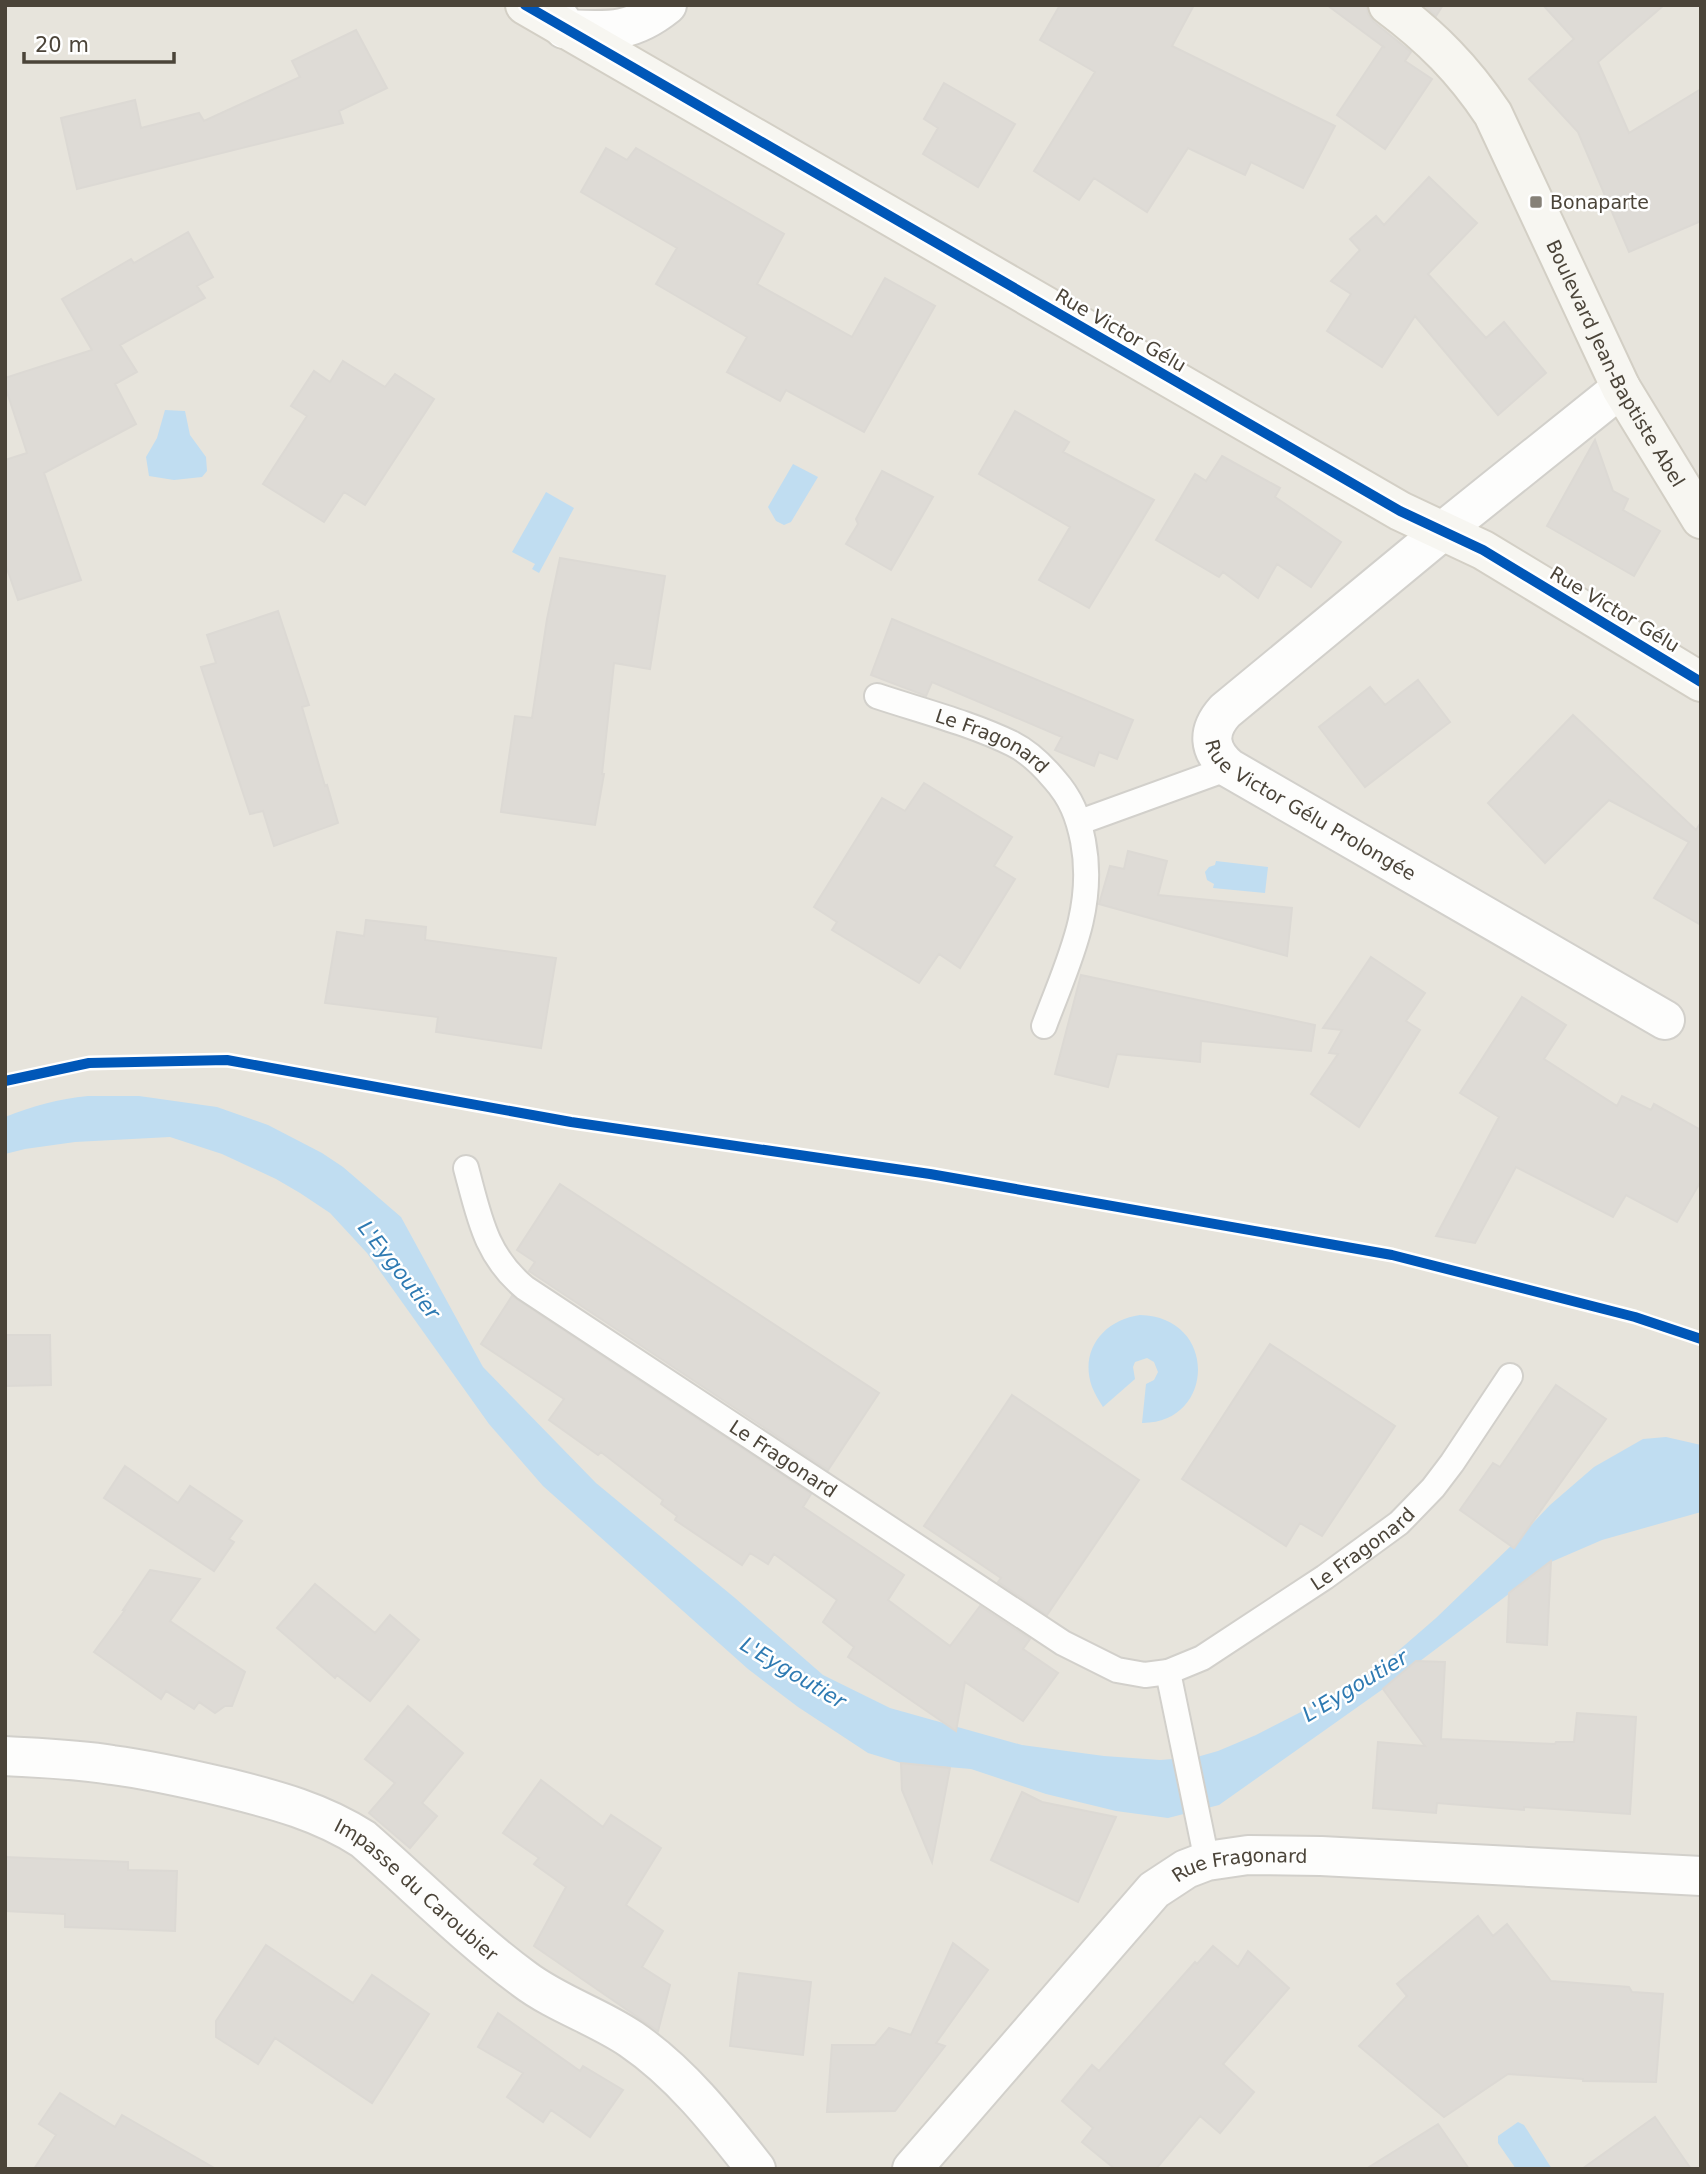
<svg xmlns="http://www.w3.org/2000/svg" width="1706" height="2174" font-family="'DejaVu Sans',sans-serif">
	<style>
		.residential { fill: #e7e4dc }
		.water { fill: #c0ddf1 }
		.building { fill: #dedbd6; stroke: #dcd9d4; stroke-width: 2 }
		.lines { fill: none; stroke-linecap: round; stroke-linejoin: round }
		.lane-casing { stroke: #d2d0cb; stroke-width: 28 }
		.street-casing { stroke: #d2d0cb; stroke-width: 42 }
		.secondary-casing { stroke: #d3cfc5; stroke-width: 42 }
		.lane { stroke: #fdfdfc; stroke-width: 24 }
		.street { stroke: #fdfdfc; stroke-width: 38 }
		.secondary { stroke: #f7f6f1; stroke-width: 38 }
		.cycleway-casing { stroke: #fff; stroke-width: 15 }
		.cycleway { stroke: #0057b8; stroke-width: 10 }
		.poi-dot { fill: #868178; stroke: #fff; stroke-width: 2.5 }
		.labels { text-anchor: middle; stroke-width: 5; stroke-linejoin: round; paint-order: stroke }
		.poi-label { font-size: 19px; fill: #4b4439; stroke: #fff; text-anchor: start }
		.street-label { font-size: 19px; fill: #4b4439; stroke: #fff }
		.water-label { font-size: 21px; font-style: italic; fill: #2e7ab2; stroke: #fff }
	</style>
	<rect width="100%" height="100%" fill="#f4f2ee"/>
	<path class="residential" d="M 5,5 L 1701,5 L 1701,2169 L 5,2169 Z"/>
	<path class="water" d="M 165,410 L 185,411 L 190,435 L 206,457 L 207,471 L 202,477 L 174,480 L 149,476 L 146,457 L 157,438 Z
		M 793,464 L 818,477 L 791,522 L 784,525 L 776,521 L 768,507 Z
		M 546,492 L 574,508 L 539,573 L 532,569 L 535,564 L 512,552 Z
		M 1216,861 L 1268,867 L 1265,893 L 1213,888 L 1214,884 L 1207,880 L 1205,872 L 1209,867 L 1215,865 Z
		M 88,1096 L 139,1096 L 217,1107 L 268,1125 L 322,1153 L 343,1167 L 401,1217 L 483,1367 L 596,1483 L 735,1598 L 823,1675 L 890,1708 L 1022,1745 L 1104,1756 L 1160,1760 L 1197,1757 L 1218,1751 L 1256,1735 L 1348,1688 L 1383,1664 L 1436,1618 L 1514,1543 L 1550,1505 L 1594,1467 L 1643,1439 L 1666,1437 L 1701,1445 L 1701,1512 L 1602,1540 L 1551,1562 L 1383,1689 L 1219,1805 L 1168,1818 L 1116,1811 L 1046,1794 L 971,1769 L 901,1763 L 868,1753 L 798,1707 L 748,1669 L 543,1486 L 489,1424 L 367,1253 L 330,1213 L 300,1193 L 276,1179 L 222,1154 L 170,1137 L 75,1142 L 25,1149 L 5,1154 L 5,1117 C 33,1106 58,1099 88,1096 Z
		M 1140,1315 C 1219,1317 1215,1424 1142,1423 L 1146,1384 L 1154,1380 L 1158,1372 L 1154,1362 L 1147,1358 L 1135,1362 L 1133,1367 L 1135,1379 L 1103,1407 C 1099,1401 1095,1394 1092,1387 C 1079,1350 1104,1320 1140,1315 Z
		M 1518,2122 L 1524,2125 L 1552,2169 L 1516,2169 L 1498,2143 L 1498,2136 Z"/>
	<path class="building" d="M 1060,5 L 1194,5 L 1172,46 L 1335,126 L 1303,188 L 1251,162 L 1245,175 L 1188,148 L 1147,212 L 1094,178 L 1079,200 L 1034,171 L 1095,72 L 1040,40 Z
		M 1327,5 L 1367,5 L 1368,14 L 1374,22 L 1411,52 L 1405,61 L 1432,79 L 1385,149 L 1337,115 L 1383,46 L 1385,48 Z
		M 1424,5 L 1443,5 L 1436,16 Z
		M 1543,5 L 1664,5 L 1598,62 L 1629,133 L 1701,89 L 1701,221 L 1629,252 L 1578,132 L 1529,79 L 1574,39 Z
		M 356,30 L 387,88 L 339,111 L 343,123 L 77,189 L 61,118 L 135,100 L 141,128 L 199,113 L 204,121 L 300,77 L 292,61 Z
		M 944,83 L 1015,124 L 978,187 L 923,154 L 938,128 L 924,119 Z
		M 606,148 L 627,160 L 636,148 L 784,234 L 757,284 L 852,337 L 885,278 L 935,306 L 864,432 L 786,390 L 780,401 L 727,372 L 747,337 L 656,284 L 677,248 L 581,192 Z
		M 1429,177 L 1477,223 L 1428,274 L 1486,338 L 1504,322 L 1546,373 L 1498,415 L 1415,316 L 1382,367 L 1327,331 L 1351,294 L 1331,281 L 1360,250 L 1350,239 L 1376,216 L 1384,225 Z
		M 188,232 L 213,277 L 197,286 L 205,298 L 120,345 L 137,372 L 115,384 L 136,424 L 44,473 L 81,580 L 18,600 L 5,563 L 5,460 L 27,453 L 5,386 L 5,378 L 92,350 L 62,299 L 131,259 L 134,263 Z
		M 343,361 L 385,387 L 395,374 L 434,399 L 365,505 L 344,492 L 324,522 L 263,484 L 307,416 L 291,406 L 314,371 L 330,382 Z
		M 1015,411 L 1069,442 L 1063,452 L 1154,500 L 1089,608 L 1039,580 L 1070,527 L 979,474 Z
		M 1595,440 L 1613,491 L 1628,499 L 1623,510 L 1660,531 L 1634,576 L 1547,526 Z
		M 1222,456 L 1280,488 L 1275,497 L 1341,542 L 1311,587 L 1277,564 L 1258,598 L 1223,572 L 1219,577 L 1156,540 L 1195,474 L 1206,481 Z
		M 882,471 L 933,497 L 891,570 L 846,544 L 858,524 L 856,519 Z
		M 560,558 L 665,576 L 650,669 L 614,663 L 602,774 L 604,774 L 595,825 L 501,812 L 515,716 L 532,718 L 547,619 Z
		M 278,611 L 309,705 L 302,707 L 325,786 L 327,785 L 338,823 L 274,846 L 263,811 L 250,814 L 201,667 L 216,663 L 207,635 Z
		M 892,619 L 1133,720 L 1117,759 L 1099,752 L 1094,766 L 1055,750 L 1062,737 L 932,682 L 926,696 L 871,675 Z
		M 1418,680 L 1450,722 L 1365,787 L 1319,727 L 1370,687 L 1385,705 Z
		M 1573,715 L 1696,830 L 1701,822 L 1701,925 L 1654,898 L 1689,842 L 1609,800 L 1545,863 L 1488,803 Z
		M 924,783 L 1012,837 L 994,866 L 1015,879 L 960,968 L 939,954 L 919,983 L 832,930 L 837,922 L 814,907 L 882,798 L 905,811 Z
		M 1128,851 L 1167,861 L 1158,895 L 1292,908 L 1287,956 L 1099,904 L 1110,866 L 1124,869 Z
		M 366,920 L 426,927 L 425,940 L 556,958 L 541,1048 L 436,1032 L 438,1017 L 325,1003 L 337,932 L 364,936 Z
		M 1371,957 L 1425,993 L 1406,1021 L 1420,1030 L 1359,1127 L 1311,1094 L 1338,1054 L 1329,1053 L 1342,1030 L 1323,1028 Z
		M 1081,975 L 1315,1025 L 1311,1051 L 1201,1041 L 1200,1062 L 1117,1054 L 1108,1087 L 1055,1074 Z
		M 1522,997 L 1566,1025 L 1544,1059 L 1617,1106 L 1622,1096 L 1651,1110 L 1654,1104 L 1701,1130 L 1701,1181 L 1677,1222 L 1626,1195 L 1613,1217 L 1516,1167 L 1475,1243 L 1436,1236 L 1499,1117 L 1460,1093 Z
		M 560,1184 L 879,1393 L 828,1470 L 529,1271 L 535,1262 L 517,1250 Z
		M 512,1296 L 811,1494 L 803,1507 L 904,1575 L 888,1600 L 950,1646 L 980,1606 L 1030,1639 L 1023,1649 L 1058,1673 L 1023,1721 L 965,1682 L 956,1731 L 848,1657 L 854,1647 L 823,1622 L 837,1600 L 774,1554 L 768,1564 L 750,1553 L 742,1565 L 675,1520 L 677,1516 L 661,1504 L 663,1500 L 601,1452 L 598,1455 L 549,1420 L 564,1399 L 481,1344 Z
		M 5,1335 L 50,1335 L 51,1385 L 5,1386 Z
		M 1270,1344 L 1395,1426 L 1322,1536 L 1300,1523 L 1286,1546 L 1182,1479 Z
		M 1556,1385 L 1606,1419 L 1514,1548 L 1460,1510 L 1493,1463 L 1500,1467 Z
		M 1012,1395 L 1139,1480 L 1047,1615 L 998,1582 L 1001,1578 L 924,1526 Z
		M 125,1466 L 178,1503 L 190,1486 L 242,1521 L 229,1539 L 234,1542 L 214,1571 L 104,1498 Z
		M 1551,1561 L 1547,1645 L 1507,1642 L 1509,1593 Z
		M 150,1570 L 200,1579 L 170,1621 L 245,1672 L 232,1706 L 225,1706 L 215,1713 L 199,1702 L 194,1709 L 166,1691 L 161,1699 L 94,1652 L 125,1610 L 123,1610 Z
		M 315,1584 L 375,1633 L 390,1615 L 419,1640 L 370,1701 L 337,1675 L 335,1678 L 277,1628 Z
		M 1416,1661 L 1445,1662 L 1441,1739 L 1555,1744 L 1556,1742 L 1574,1742 L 1577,1713 L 1636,1717 L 1630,1814 L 1524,1807 L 1524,1810 L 1437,1803 L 1436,1813 L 1373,1808 L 1378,1742 L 1425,1746 L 1383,1689 Z
		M 408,1706 L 463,1753 L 422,1803 L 437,1816 L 410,1848 L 369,1813 L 395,1783 L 365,1759 Z
		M 901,1763 L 950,1768 L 932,1862 L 902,1790 Z
		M 541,1780 L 603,1827 L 611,1815 L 661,1848 L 626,1905 L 663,1931 L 642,1967 L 670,1985 L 658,2031 L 534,1946 L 566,1887 L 534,1864 L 539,1858 L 503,1833 Z
		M 1022,1792 L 1042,1802 L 1116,1817 L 1078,1902 L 991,1860 Z
		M 5,1857 L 128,1862 L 128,1870 L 177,1871 L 175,1931 L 65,1927 L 65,1914 L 5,1911 Z
		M 1478,1916 L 1493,1936 L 1507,1924 L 1551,1981 L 1629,1987 L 1632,1992 L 1663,1994 L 1656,2082 L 1583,2081 L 1583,2079 L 1508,2074 L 1444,2117 L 1359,2046 L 1407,1996 L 1397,1984 Z
		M 953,1943 L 988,1970 L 936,2043 L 945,2046 L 895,2111 L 827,2112 L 832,2045 L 875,2045 L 889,2028 L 911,2035 Z
		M 266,1945 L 353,2003 L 372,1975 L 429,2014 L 372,2103 L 275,2038 L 258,2064 L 216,2037 L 216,2021 Z
		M 1213,1946 L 1238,1967 L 1248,1951 L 1289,1988 L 1223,2064 L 1254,2092 L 1220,2133 L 1200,2116 L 1156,2169 L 1115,2169 L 1082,2142 L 1093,2128 L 1062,2101 L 1092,2065 L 1099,2071 L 1195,1962 L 1197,1964 Z
		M 739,1973 L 811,1982 L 803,2055 L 730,2046 Z
		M 498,2013 L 580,2071 L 583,2066 L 623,2090 L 590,2137 L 551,2110 L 543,2122 L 507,2097 L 523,2073 L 478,2047 Z
		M 60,2093 L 115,2127 L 122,2115 L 216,2169 L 34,2169 L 56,2135 L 39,2124 Z
		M 1655,2117 L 1691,2169 L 1582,2169 Z
		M 1438,2124 L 1469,2169 L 1366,2169 Z"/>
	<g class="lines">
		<defs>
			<g id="lane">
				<path id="s1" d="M 877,696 C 922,711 970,723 1013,744 C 1029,752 1043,766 1054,779 C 1071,798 1078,816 1083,841 C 1096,909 1067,964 1044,1026"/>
				<path d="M 1080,822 L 1229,768"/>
				<path id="s2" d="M 466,1168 C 479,1216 485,1255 525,1288 L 1063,1643 L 1117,1670 L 1145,1675 L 1168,1672 L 1202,1658 L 1325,1577 L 1399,1523 L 1433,1488 L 1452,1463 L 1510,1376"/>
				<path d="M 1168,1672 L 1207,1861"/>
			</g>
			<g id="street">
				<path d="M 561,20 L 564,29 C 608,31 631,34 667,5"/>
				<path id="s3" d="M 1621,388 L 1444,530 L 1225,711 C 1207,731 1208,750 1229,768 L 1665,1020"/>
				<path id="s4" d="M 5,1756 C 41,1758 77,1759 112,1765 C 151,1770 190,1779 228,1788 C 276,1800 321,1812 363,1839 C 416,1885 467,1937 524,1979 C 557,2004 597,2016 631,2039 C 681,2073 719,2122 756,2169"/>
				<path id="s5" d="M 912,2169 L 1154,1890 L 1186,1869 L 1207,1861 L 1248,1855 L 1321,1856 L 1701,1876"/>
			</g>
			<g id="secondary">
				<path d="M 525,5 L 1400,511 L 1483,550 L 1701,682"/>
				<path id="s6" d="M 1388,5 C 1431,37 1463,69 1493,114 L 1621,388 L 1701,519"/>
			</g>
		</defs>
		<use href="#lane" class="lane-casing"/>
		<use href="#street" class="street-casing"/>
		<use href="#secondary" class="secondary-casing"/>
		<use href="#lane" class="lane"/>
		<use href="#street" class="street"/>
		<use href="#secondary" class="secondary"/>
		<defs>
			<path id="cycleway" d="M 525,5 L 1400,511 L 1483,550 L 1701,682
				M 5,1081 L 89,1063 L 227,1060 L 571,1122 L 930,1174 L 1392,1255 L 1635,1317 L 1701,1339"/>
		</defs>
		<use href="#cycleway" class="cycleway-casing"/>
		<use href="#cycleway" class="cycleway"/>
	</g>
	<rect class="poi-dot" x="1529" y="195" width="14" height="14" rx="3.5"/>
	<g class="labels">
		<g class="poi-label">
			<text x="1550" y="209">Bonaparte</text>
		</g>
		<g class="street-label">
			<text transform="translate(1121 330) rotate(30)" y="7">Rue Victor Gélu</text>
			<text dy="7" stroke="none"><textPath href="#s6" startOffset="430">Boulevard Jean-Baptiste Abel</textPath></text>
			<text transform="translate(1615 609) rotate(31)" y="7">Rue Victor Gélu</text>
			<text dy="7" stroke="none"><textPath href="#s1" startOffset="124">Le Fragonard</textPath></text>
			<text dy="7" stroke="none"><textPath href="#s3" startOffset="667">Rue Victor Gélu Prolongée</textPath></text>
			<text dy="7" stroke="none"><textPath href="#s2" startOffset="446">Le Fragonard</textPath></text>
			<text dy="7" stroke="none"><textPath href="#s2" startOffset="1124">Le Fragonard</textPath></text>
			<text dy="7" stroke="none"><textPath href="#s5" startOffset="462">Rue Fragonard</textPath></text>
			<text dy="7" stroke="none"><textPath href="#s4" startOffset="444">Impasse du Caroubier</textPath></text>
		</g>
		<g class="water-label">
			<text transform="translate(399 1270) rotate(52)" y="7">L'Eygoutier</text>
			<text transform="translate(793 1673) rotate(31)" y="7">L'Eygoutier</text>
			<text transform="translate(1355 1686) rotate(-31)" y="7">L'Eygoutier</text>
		</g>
	</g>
	<rect width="1706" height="2174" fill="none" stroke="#4b4439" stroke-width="14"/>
	<path d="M24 52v10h150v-10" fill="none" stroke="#4b4439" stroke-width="3.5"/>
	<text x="35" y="52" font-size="21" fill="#4b4439" stroke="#ffffff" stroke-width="5" paint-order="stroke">20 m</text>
</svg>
